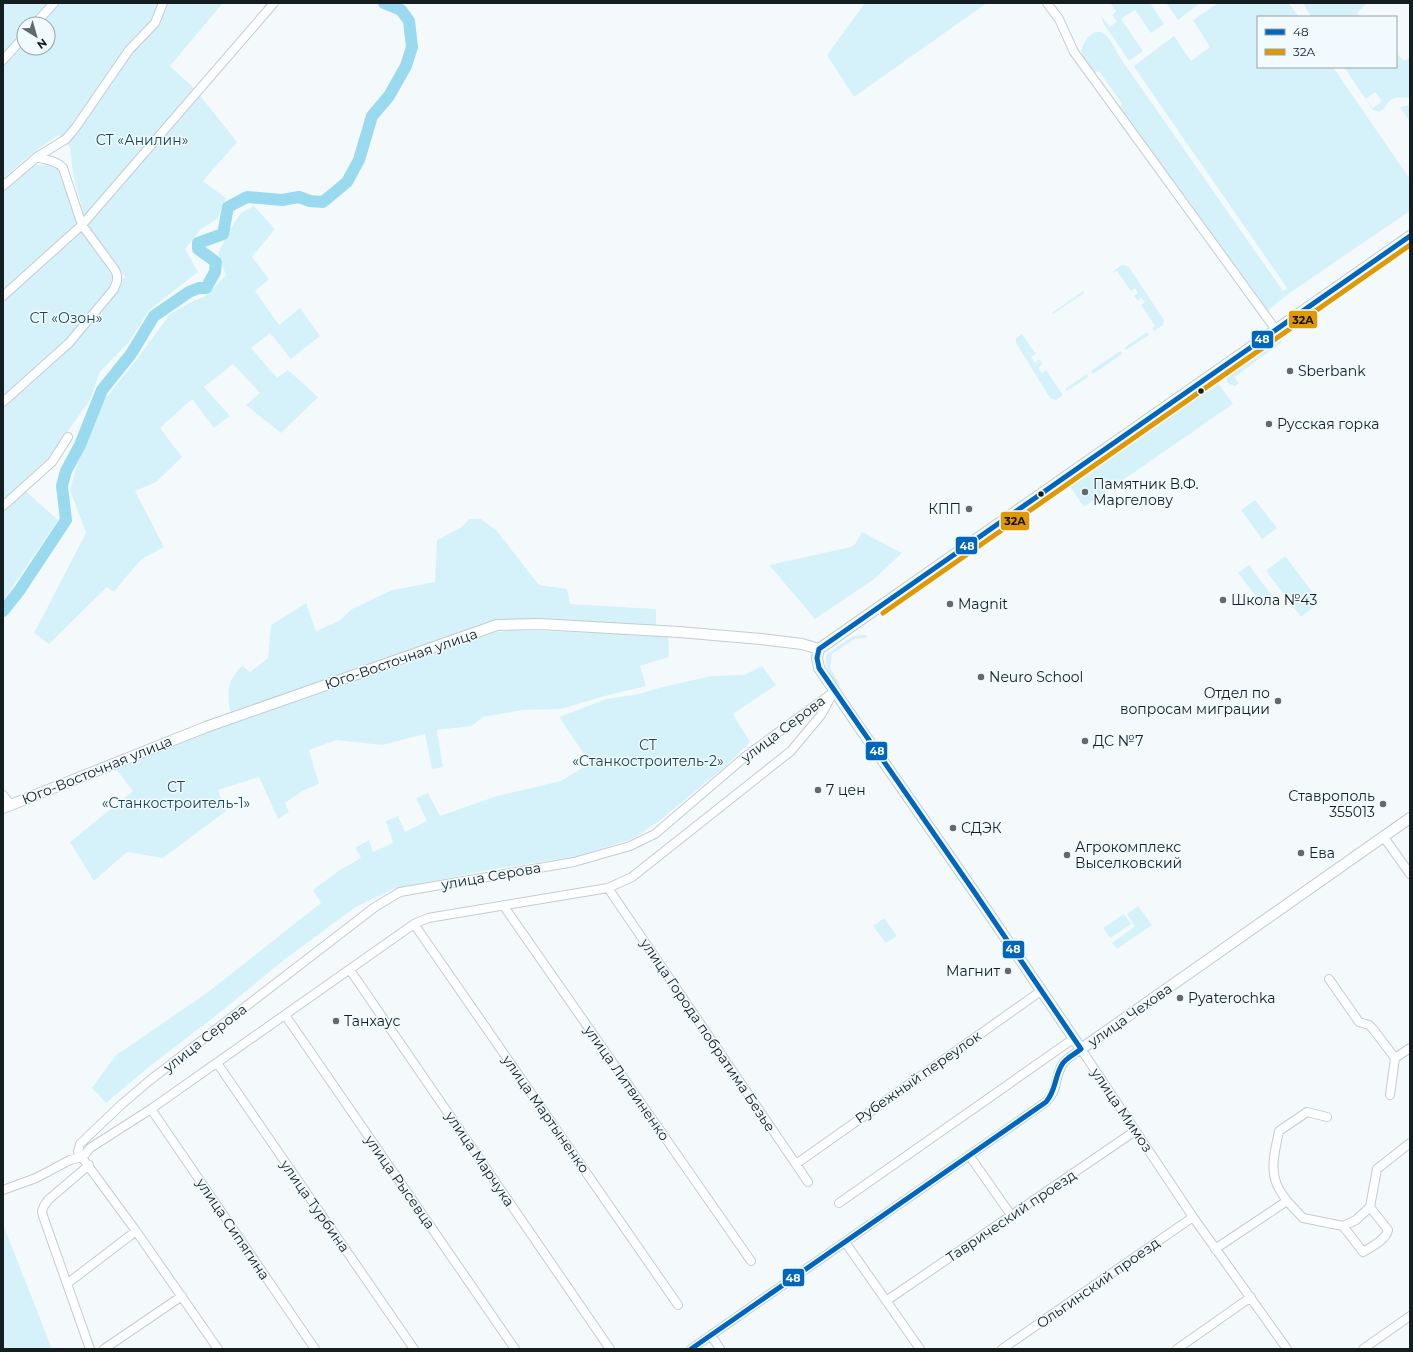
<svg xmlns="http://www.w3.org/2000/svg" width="1413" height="1352" font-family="Montserrat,sans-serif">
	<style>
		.green { fill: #d5f2fb; fill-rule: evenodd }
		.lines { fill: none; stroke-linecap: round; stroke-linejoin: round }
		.river { stroke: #9adaef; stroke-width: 12 }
		.minor-casing { stroke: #c5ccce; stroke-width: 10 }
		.tertiary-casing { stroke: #c5ccce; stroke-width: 12 }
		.minor { stroke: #fdfeff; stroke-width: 8 }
		.tertiary { stroke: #fdfeff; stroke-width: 10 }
		.bus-1-casing { stroke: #f1fbff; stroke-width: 8 }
		.bus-2-casing { stroke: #f1fbff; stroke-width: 8 }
		.bus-1 { stroke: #0065bd; stroke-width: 5 }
		.bus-2 { stroke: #e09803; stroke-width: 5 }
		.poi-dot { fill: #626a6d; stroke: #f1fbff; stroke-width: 1.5 }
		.bus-dot { fill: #141d20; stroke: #f1fbff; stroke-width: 1.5 }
		.labels { text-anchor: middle; stroke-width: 3; stroke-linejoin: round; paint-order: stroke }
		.park-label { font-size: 14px; fill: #1c4551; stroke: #f1fbff }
		.poi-label { font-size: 14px; fill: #141d20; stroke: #f1fbff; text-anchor: start }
		.street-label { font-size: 14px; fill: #141d20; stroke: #f1fbff }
		.line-badge { stroke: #f1fbff; stroke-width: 1.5 }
		.badge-label { font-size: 11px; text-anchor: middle; font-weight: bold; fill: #fff }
		.pale-badge-label { font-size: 11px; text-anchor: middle; font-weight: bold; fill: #111 }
	</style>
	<rect width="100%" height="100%" fill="#f4fafc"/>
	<path class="green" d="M 3,3 L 223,3 L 170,66 L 194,88 L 237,142 L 203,181 L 226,198 L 217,219 L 201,229 L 185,249 L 198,272 L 149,310 L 129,342 L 100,372 L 90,400 L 48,459 L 19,485 L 58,520 L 3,601 L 3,190 L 29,166 L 40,165 L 60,167 L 80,227 L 114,279 L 126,278 L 86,223 L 73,174 L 70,147 L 58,135 L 24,160 L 3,179 ZM 24,24 L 48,24 L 48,48 L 24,48 Z
		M 865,3 L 987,3 L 854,97 L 827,55 Z
		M 1110,3 L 1150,3 L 1164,24 L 1151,33 L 1135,10 L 1121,19 L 1143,51 L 1129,61 L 1104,24 L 1101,16 L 1110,27 L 1117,21 L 1112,15 L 1116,11 Z
		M 1166,3 L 1199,3 L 1199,4 L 1178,20 Z
		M 1218,3 L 1289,3 L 1299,17 L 1258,17 L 1258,67 L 1333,67 L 1410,179 L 1410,211 L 1291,292 L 1267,311 L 1119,108 L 1122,104 L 1099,71 L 1095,73 C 1091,68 1085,62 1082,55 C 1079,46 1092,27 1103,33 C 1110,36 1115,49 1119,56 L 1283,291 L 1287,288 L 1134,67 L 1135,65 L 1174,36 L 1191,61 L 1210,47 L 1193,20 Z
		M 1303,3 L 1367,3 L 1357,13 L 1361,17 L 1311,17 Z
		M 1396,53 L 1404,61 L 1410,57 L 1410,98 C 1393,97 1392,96 1382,111 L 1379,112 L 1373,110 L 1344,67 L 1396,67 ZM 1375,92 L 1382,101 L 1373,108 L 1366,99 Z
		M 1410,105 L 1410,122 L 1400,107 Z
		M 254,206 L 275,229 L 252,257 L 269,279 L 255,291 L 279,325 L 300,308 L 320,336 L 291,359 L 270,333 L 251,348 L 277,378 L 288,370 L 318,397 L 281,433 L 246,405 L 260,393 L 233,364 L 204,387 L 230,416 L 214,428 L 192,399 L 160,428 L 182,457 L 156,482 L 135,491 L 164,547 L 142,559 L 125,578 L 114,592 L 107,587 L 49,644 L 34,633 L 86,533 L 70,490 L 76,468 L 100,405 L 137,359 L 170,314 L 193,301 L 206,296 L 226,275 L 218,254 L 227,234 L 241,213 Z
		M 1122,265 L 1127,266 L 1129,267 L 1164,320 L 1163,325 L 1154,331 L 1152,328 L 1155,326 L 1141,305 L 1145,302 L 1141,298 L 1138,301 L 1134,296 L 1138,293 L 1135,288 L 1131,291 L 1117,271 L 1114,272 L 1113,271 Z
		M 1083,291 L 1084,293 L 1053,314 L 1052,313 Z
		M 1147,332 L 1149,335 L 1126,350 L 1124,348 Z
		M 1022,334 L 1036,354 L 1031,357 L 1035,363 L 1039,359 L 1043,364 L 1038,368 L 1042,373 L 1046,370 L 1063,395 L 1056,400 L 1050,398 L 1016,343 L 1016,338 Z
		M 1281,339 L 1282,342 L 1234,377 L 1239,383 L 1235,386 L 1229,384 L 1226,380 L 1230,373 Z
		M 1120,351 L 1122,354 L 1093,374 L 1091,371 Z
		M 1087,374 L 1088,377 L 1067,391 L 1065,389 Z
		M 1218,383 L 1233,404 L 1084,507 L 1070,486 Z
		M 1255,500 L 1277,528 L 1262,539 L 1241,510 Z
		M 469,519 L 481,519 L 497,531 L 539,585 L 567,589 L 570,604 L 656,609 L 656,625 L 520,621 L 345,673 L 230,712 C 227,691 227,681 242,666 L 250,672 L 268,658 L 271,625 L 306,603 L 316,631 L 339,621 L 352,609 L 392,590 L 435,582 L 437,540 L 462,527 Z
		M 862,532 L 902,553 L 873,580 L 815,619 L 769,565 L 851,547 L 855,544 Z
		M 1285,556 L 1320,602 L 1301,617 L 1266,571 Z
		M 1249,565 L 1273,597 L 1263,605 L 1238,573 Z
		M 513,630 L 668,635 L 669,657 L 640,666 L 646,686 L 605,696 L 561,709 L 523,710 L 483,717 L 472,726 L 437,730 L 443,767 L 432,769 L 425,734 L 382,745 L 336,740 L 309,750 L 319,784 L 302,791 L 285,803 L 289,812 L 278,819 L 259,777 L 218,790 L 226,811 L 163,858 L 127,852 L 94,881 L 70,842 L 133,791 L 115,768 L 209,730 L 454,645 L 497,632 Z
		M 866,635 L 867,637 L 865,638 L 854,639 L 832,654 L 830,668 L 840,685 L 838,686 C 832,677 822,665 827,654 L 853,636 Z
		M 762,666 L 776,685 L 733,714 L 750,742 L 727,765 L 659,821 L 635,838 L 578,856 L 489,870 L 393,889 L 354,908 L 284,960 L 218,1014 L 150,1066 L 106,1103 L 92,1088 L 115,1056 L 208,992 L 321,903 L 313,890 L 340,870 L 361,858 L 355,848 L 369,840 L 373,852 L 393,843 L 386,821 L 398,816 L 405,832 L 427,821 L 416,798 L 428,793 L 440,816 L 497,796 L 561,781 L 590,763 L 559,717 L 607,699 L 639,694 L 659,688 L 711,676 L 744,675 Z
		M 1138,906 L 1152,925 L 1117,949 L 1112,943 L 1135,926 L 1127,914 Z
		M 1124,914 L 1131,924 L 1110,938 L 1103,928 Z
		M 884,918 L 897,936 L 886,943 L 873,926 Z
		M 3,1224 L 52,1349 L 3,1349 Z"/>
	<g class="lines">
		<path class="river" d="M 3,611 L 19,591 L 66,520 L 62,486 L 66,471 L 80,445 L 102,390 L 131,354 L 154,316 L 189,292 L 199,288 L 206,288 L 215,272 L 216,262 L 198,249 L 198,243 L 223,234 L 228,207 L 247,197 L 282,200 L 299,197 L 310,201 L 323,202 L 347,182 L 359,160 L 372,116 L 389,96 L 406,66 L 412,47 L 409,21 L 401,10 L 384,3"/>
		<defs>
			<path id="minor" d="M 1047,3 L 1059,19 L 1074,52 L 1276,330
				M 35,24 L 54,3
				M 3,60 L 24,37
				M 3,186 L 37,157 L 66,139 L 76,127 L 129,50 L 155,23 L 163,3
				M 3,296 L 82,225 L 274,3
				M 3,402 L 69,343 L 114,289 L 117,281 L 117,275 L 115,270 L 82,225 L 63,168 C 57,160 46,161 37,157
				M 3,506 L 52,462 L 68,437
				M 3,795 L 10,804
				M 1383,836 L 1410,874
				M 608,888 L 808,1182
				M 503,905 L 751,1261
				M 414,924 L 678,1305
				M 350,970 L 610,1349
				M 1329,979 L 1359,1022 L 1369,1025 L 1373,1029 L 1395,1058
				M 285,1015 L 515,1349
				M 217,1063 L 414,1349
				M 1390,1095 L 1395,1058 L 1410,1048
				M 151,1109 L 315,1349
				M 969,1155 L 1011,1215
				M 83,1157 L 90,1148 L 151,1109 L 414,924 L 428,918 L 608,888 L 632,877 L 791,751 L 821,715 L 833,693
				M 796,1164 L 1041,991
				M 89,1165 L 48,1200 L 44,1206 L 42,1211 L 43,1216 L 90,1349
				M 3,1190 L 36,1178 L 70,1160 L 83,1157
				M 1287,1201 C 1283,1195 1278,1189 1276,1182 C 1270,1166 1276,1147 1279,1131 L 1307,1112 L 1327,1117
				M 839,1203 L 1073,1039
				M 1370,1207 L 1388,1230 C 1386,1240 1371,1247 1363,1252 L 1343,1226 L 1356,1220 L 1370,1207 L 1377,1169 L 1410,1143
				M 845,1242 L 920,1349
				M 1215,1249 L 1287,1201 L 1303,1218 L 1343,1226
				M 68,1283 L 136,1231
				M 886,1301 L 1135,1131
				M 711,1335 L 720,1349
				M 104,1349 L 182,1296
				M 218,1349 L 136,1231 L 78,1152 L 80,1144 L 122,1104 L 149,1081 L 375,907 L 400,892 L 574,862 L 630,846 L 655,834 L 746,756 L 835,691
				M 691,1349 L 1046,1102 C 1059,1089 1054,1079 1062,1065 C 1066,1058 1075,1054 1081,1049 L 1193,1217 L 1287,1349
				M 1002,1349 L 1193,1217
				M 1177,1349 L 1251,1297
				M 1363,1349 L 1410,1316"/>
			<path id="tertiary" d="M 819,649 L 817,658 L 819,668 L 855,721 L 973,890 L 1081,1049 L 1410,818
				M 819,649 L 1410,236
				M 3,808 L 206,727 L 497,625 L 540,624 L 679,632 L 761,639 L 802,644 L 819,649"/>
		</defs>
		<use href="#minor" class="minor-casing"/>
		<use href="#tertiary" class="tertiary-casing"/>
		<use href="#minor" class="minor"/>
		<use href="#tertiary" class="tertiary"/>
		<defs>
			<path id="bus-1" d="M 819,649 L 1410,236
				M 819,649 L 817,658 L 819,668 L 973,890 L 1081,1049
				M 691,1349 L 1046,1102 C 1057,1089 1054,1076 1063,1063 C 1068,1057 1075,1054 1081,1049"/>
			<path id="bus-2" d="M 883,613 L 1410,245"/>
		</defs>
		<use href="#bus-1" class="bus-1-casing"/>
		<use href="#bus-2" class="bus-2-casing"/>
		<use href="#bus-1" class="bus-1"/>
		<use href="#bus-2" class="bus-2"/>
	</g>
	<g class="poi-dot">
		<circle cx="1290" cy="371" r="4"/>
		<circle cx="1269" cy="424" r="4"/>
		<circle cx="1085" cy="492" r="4"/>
		<circle cx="969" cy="509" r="4"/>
		<circle cx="1223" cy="600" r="4"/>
		<circle cx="950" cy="604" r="4"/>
		<circle cx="981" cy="677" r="4"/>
		<circle cx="1278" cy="701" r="4"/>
		<circle cx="1085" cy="741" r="4"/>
		<circle cx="818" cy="790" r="4"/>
		<circle cx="1383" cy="804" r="4"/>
		<circle cx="953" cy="828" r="4"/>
		<circle cx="1301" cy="853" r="4"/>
		<circle cx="1067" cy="855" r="4"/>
		<circle cx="1008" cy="971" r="4"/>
		<circle cx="1180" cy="998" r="4"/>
		<circle cx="336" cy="1021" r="4"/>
	</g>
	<g class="bus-dot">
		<circle cx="1201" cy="391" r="3.5"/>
		<circle cx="1041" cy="494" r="3.5"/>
	</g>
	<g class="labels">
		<g class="park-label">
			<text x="142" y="145">СТ «Анилин»</text>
			<text x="66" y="323">СТ «Озон»</text>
			<text x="648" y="750">СТ<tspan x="648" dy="16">«Станкостроитель-2»</tspan></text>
			<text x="176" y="792">СТ<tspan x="176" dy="16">«Станкостроитель-1»</tspan></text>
		</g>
		<g class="poi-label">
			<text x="1298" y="376">Sberbank</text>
			<text x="1277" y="429">Русская горка</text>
			<text x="1093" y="489">Памятник В.Ф.<tspan x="1093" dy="16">Маргелову</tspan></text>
			<text x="961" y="514" text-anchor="end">КПП</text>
			<text x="1231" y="605">Школа №43</text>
			<text x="958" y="609">Magnit</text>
			<text x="989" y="682">Neuro School</text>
			<text x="1270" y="698" text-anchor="end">Отдел по<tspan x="1270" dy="16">вопросам миграции</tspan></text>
			<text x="1093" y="746">ДС №7</text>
			<text x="826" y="795">7 цен</text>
			<text x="1375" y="801" text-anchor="end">Ставрополь<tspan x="1375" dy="16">355013</tspan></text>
			<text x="961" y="833">СДЭК</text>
			<text x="1075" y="852">Агрокомплекс<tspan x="1075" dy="16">Выселковский</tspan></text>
			<text x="1309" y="858">Ева</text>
			<text x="1000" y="976" text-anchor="end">Магнит</text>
			<text x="1188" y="1003">Pyaterochka</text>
			<text x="344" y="1026">Танхаус</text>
		</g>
		<g class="street-label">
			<text transform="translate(401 659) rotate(-19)" y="5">Юго-Восточная улица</text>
			<text transform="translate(783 729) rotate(-37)" y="5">улица Серова</text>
			<text transform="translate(97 770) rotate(-22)" y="5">Юго-Восточная улица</text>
			<text transform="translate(491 876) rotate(-10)" y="5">улица Серова</text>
			<text transform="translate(1130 1015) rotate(-35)" y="5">улица Чехова</text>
			<text transform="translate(708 1035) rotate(56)" y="5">улица Города побратима Безье</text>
			<text transform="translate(205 1038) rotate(-38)" y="5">улица Серова</text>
			<text transform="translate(918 1077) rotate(-35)" y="5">Рубежный переулок</text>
			<text transform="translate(627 1083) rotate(55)" y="5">улица Литвиненко</text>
			<text transform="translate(1122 1110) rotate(56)" y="5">улица Мимоз</text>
			<text transform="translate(546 1114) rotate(55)" y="5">улица Мартыненко</text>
			<text transform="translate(480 1159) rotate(56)" y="5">улица Марчука</text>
			<text transform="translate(400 1182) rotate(55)" y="5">улица Рысевца</text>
			<text transform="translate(315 1206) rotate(55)" y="5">улица Турбина</text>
			<text transform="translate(1011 1216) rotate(-34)" y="5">Таврический проезд</text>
			<text transform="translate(233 1229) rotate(56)" y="5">улица Сипягина</text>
			<text transform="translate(1098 1283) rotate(-35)" y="5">Ольгинский проезд</text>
		</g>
	</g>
	<g class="line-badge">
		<rect x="1288" y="310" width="30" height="19" rx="4" fill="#e09803"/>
		<rect x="1251" y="330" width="23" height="19" rx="4" fill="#0065bd"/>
		<rect x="1000" y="511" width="30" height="20" rx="4" fill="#e09803"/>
		<rect x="955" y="536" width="23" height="19" rx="4" fill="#0065bd"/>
		<rect x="865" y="741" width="23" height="20" rx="4" fill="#0065bd"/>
		<rect x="1002" y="940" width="23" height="19" rx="4" fill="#0065bd"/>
		<rect x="782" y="1268" width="23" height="19" rx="4" fill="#0065bd"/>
	</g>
	<g class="badge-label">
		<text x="1262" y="343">48</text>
		<text x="967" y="550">48</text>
		<text x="877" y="755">48</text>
		<text x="1013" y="953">48</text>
		<text x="793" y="1282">48</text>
	</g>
	<g class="pale-badge-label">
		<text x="1303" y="324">32A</text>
		<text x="1015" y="525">32A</text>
	</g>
	<rect width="1413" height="1352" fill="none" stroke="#141d20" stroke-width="8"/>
	<rect x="1257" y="16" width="140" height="52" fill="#f1fbff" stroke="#99a2a6"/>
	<rect x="1265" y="29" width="20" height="6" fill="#0065bd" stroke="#99a2a6"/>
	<text x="1293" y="36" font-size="12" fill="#141d20">48</text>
	<rect x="1265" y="49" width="20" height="6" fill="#e09803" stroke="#99a2a6"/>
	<text x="1293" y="56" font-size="12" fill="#141d20">32A</text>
	<g transform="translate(36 36) rotate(143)"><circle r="19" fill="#f1fbff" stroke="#99a2a6"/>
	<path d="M0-3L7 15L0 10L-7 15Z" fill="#626a6d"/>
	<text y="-6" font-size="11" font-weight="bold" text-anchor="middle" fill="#141d20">N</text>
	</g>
</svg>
